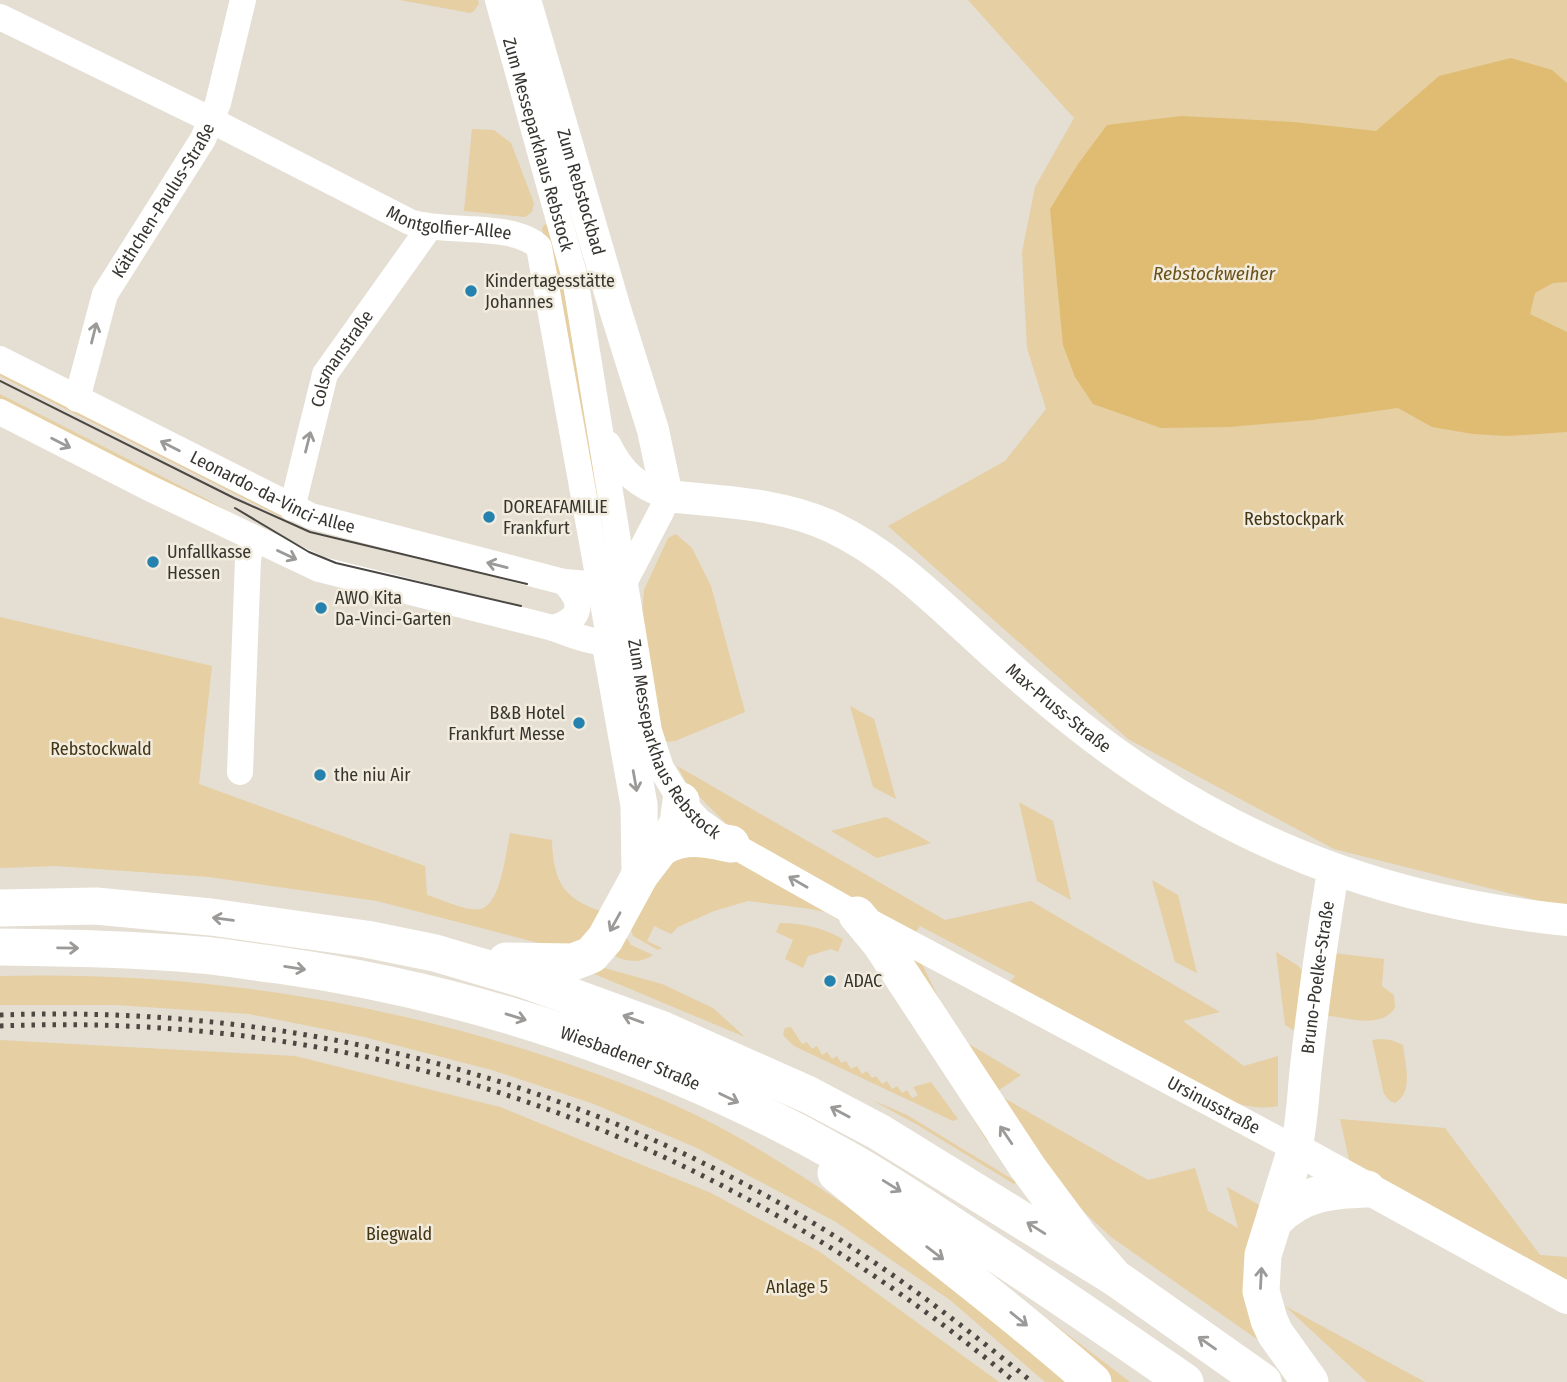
<svg xmlns="http://www.w3.org/2000/svg" width="1567" height="1382" font-family="'Fira Sans Condensed',sans-serif">
	<style>
		.green { fill: #e5cfa3 }
		.water { fill: #e0bc73 }
		.lines { fill: none; stroke-linecap: round; stroke-linejoin: round }
		.minor { stroke: #fff; stroke-width: 26 }
		.major { stroke: #fff; stroke-width: 32 }
		.highway { stroke: #fff; stroke-width: 37 }
		.tram { stroke: #4b4843; stroke-width: 2 }
		.rail { stroke: #4b4843; stroke-width: 5; stroke-dasharray: 3.5 7; stroke-linecap: butt }
		.oneway { stroke: #9b9a98 }
		.poi-dot { fill: #2582af; stroke: #f2ecdf; stroke-width: 2.5 }
		.labels { text-anchor: middle; stroke-width: 5; stroke-linejoin: round; paint-order: stroke }
		.street-label { font-size: 18px; fill: #373530; stroke: #f2ecdf }
		.poi-label { font-size: 18px; fill: #373530; stroke: #f2ecdf; text-anchor: start }
		.park-label { font-size: 18px; fill: #433414; stroke: #f2ecdf }
		.water-label { font-size: 19px; font-style: italic; fill: #695119; stroke: #f2ecdf }
	</style>
	<rect width="100%" height="100%" fill="#e5ded2"/>
	<path class="green" d="M 400,0 L 478,0 L 479,4 L 474,11 L 470,13 Z
		M 968,0 L 1567,0 L 1567,908 L 1334,849 L 1128,739 L 888,526 L 1005,461 L 1046,409 L 1027,348 L 1022,252 L 1035,187 L 1074,118 Z
		M 472,129 L 494,130 L 511,143 L 534,203 L 532,212 L 525,217 L 464,211 Z
		M 548,224 L 558,257 L 603,513 L 594,509 L 554,279 L 542,229 L 544,225 Z
		M 0,369 L 325,532 L 281,517 L 0,376 Z
		M 0,394 L 208,500 L 257,528 L 0,404 Z
		M 676,534 L 692,548 L 711,586 L 745,712 L 675,741 L 663,742 L 642,613 L 644,590 L 668,538 Z
		M 0,617 L 212,666 L 199,784 L 425,866 L 427,895 C 442,899 465,912 481,909 C 501,904 506,851 510,833 L 552,840 C 553,884 565,900 606,913 L 592,938 L 562,949 L 377,901 L 209,877 L 56,866 L 0,868 Z
		M 850,706 L 874,719 L 896,799 L 873,787 Z
		M 677,766 L 945,920 L 1031,901 L 1220,1012 L 1183,1021 L 1244,1066 L 1278,1056 L 1278,1106 C 1258,1110 1242,1105 1222,1099 L 1009,983 L 1015,976 L 920,926 L 916,932 L 741,839 L 688,785 Z
		M 1019,802 L 1053,821 L 1071,900 L 1037,881 Z
		M 886,817 L 931,843 L 877,858 L 831,831 Z
		M 730,854 L 860,932 L 993,1145 L 986,1140 L 916,1023 L 843,923 L 825,912 L 811,909 L 748,901 L 714,911 L 678,927 L 671,934 L 654,926 L 647,941 L 662,948 L 658,950 L 633,936 L 631,930 L 645,896 L 675,855 Z
		M 1152,880 L 1178,895 L 1197,973 L 1175,962 Z
		M 780,923 C 804,923 822,928 843,939 L 838,952 L 831,949 L 808,956 L 803,968 L 785,959 L 793,940 L 776,932 Z
		M 625,935 L 631,945 L 653,955 C 638,965 625,961 610,954 Z
		M 889,940 L 919,958 L 945,1011 L 964,1041 L 1021,1075 L 995,1093 L 1148,1180 L 1195,1168 L 1208,1211 L 1238,1228 L 1227,1187 L 1261,1206 L 1261,1342 L 1111,1237 L 1056,1186 Z
		M 1276,952 L 1297,965 L 1308,977 L 1301,1035 L 1285,1025 Z
		M 1333,953 L 1384,959 L 1382,986 L 1394,995 L 1395,1008 C 1380,1030 1346,1017 1323,1015 Z
		M 597,966 L 662,984 L 713,1008 L 745,1037 L 592,973 Z
		M 0,976 C 187,971 374,999 551,1058 C 619,1081 686,1106 748,1143 C 866,1212 973,1300 1082,1382 L 1045,1382 L 950,1300 L 836,1222 L 697,1148 L 594,1104 L 492,1070 L 364,1037 L 249,1014 L 115,1005 L 0,1005 Z
		M 791,1027 L 802,1044 L 807,1042 L 812,1049 L 817,1046 L 822,1055 L 827,1052 L 832,1059 L 837,1056 L 841,1063 L 846,1061 L 851,1069 L 857,1066 L 862,1074 L 867,1071 L 872,1078 L 876,1076 L 882,1084 L 887,1081 L 892,1089 L 897,1086 L 902,1093 L 907,1090 L 912,1098 L 918,1095 L 913,1087 L 931,1082 L 958,1119 L 953,1121 L 794,1046 L 783,1035 L 785,1028 Z
		M 1381,1039 L 1391,1040 L 1403,1045 C 1405,1064 1414,1092 1395,1103 L 1390,1101 L 1384,1094 L 1372,1040 Z
		M 0,1040 L 295,1056 L 500,1107 L 711,1193 L 820,1252 L 999,1382 L 0,1382 Z
		M 872,1100 L 907,1115 L 1017,1182 L 1014,1184 L 916,1124 Z
		M 1340,1119 L 1445,1128 L 1540,1255 L 1567,1257 L 1567,1285 L 1351,1168 Z
		M 1285,1306 L 1425,1382 L 1367,1382 Z
		M 1033,1308 L 1130,1382 L 1110,1382 Z"/>
	<path class="water" d="M 1511,58 L 1552,70 L 1567,83 L 1567,282 L 1553,283 L 1535,293 L 1530,314 L 1567,332 L 1567,432 L 1508,436 L 1473,434 L 1432,427 L 1398,408 L 1312,420 L 1229,427 L 1161,428 L 1093,404 L 1075,377 L 1063,345 L 1050,209 L 1078,164 L 1107,125 L 1181,116 L 1294,122 L 1376,131 L 1439,76 Z"/>
	<g class="lines">
		<g class="minor">
			<path id="s1" d="M 498,0 L 575,278 L 649,731 L 661,768 L 681,801 L 698,820 L 731,844 L 857,915 L 1296,1149"/>
			<path id="s2" d="M 0,17 L 197,113 L 410,222 C 447,234 513,222 539,247 L 610,642"/>
			<path id="s3" d="M 0,359 L 311,516 L 564,582 L 601,585 L 617,583"/>
			<path id="s4" d="M 77,399 L 105,294 L 203,139 L 218,103 L 243,0"/>
			<path d="M 0,412 L 147,487 L 319,569 L 553,628 C 574,635 607,652 625,633"/>
			<path d="M 608,444 C 622,472 637,486 667,496 L 662,510 L 625,581"/>
			<path id="s5" d="M 292,508 L 325,374 L 429,228"/>
			<path d="M 553,628 C 583,619 584,602 564,582"/>
			<path d="M 240,772 L 248,559 L 253,539"/>
		</g>
		<g class="major">
			<path id="s6" d="M 525,0 L 615,309 L 653,430 L 667,496 C 722,502 781,503 832,527 C 893,556 940,605 990,650 C 1036,692 1086,734 1138,769 C 1270,858 1409,904 1567,920"/>
			<path d="M 1296,1149 L 1567,1298"/>
			<path id="s7" d="M 1296,1149 C 1303,1119 1303,1089 1307,1058 C 1314,995 1323,933 1333,871"/>
		</g>
		<g class="highway">
			<path d="M 610,642 L 639,805 L 640,875"/>
			<path d="M 664,846 C 687,834 706,839 731,844"/>
			<path d="M 0,908 L 96,906 L 211,917 L 366,939 L 435,953 L 526,980 L 663,1030 L 809,1095 L 879,1132 L 1114,1277"/>
			<path d="M 857,915 L 881,944 L 1028,1168 L 1080,1238 L 1114,1277 L 1263,1382"/>
			<path id="s8" d="M 0,947 C 67,948 134,949 201,955 C 226,957 252,962 278,965 C 476,993 670,1059 845,1158 C 888,1182 929,1210 970,1237 C 1043,1284 1114,1333 1185,1382"/>
			<path d="M 506,961 L 573,962 L 591,955 L 605,939 L 640,875 L 673,832 L 678,823 L 681,801"/>
			<path d="M 1296,1149 L 1263,1255 L 1261,1291 L 1269,1320 L 1275,1333 L 1310,1382"/>
			<path d="M 836,1173 C 921,1244 1011,1309 1093,1382"/>
			<path d="M 1275,1220 C 1301,1193 1331,1190 1367,1189"/>
		</g>
		<path class="tram" d="M 0,381 L 234,498 L 310,532 L 527,584
			M 235,508 L 309,552 L 336,563 L 521,606"/>
		<path class="rail" d="M 0,1015 C 269,1005 529,1066 765,1195 C 860,1247 948,1313 1032,1382
			M 0,1026 C 380,1010 725,1139 1015,1382"/>
	</g>
	<defs><path id="oneway-shaft" d="M-6 0H5M1.5-3L5.5 0L1.5 3" fill="none" stroke-width="1.6" stroke-linecap="round" stroke-linejoin="round" transform="scale(1.75)"/></defs>
	<g class="oneway">
		<use href="#oneway-shaft" transform="translate(94 333) rotate(-76)"/>
		<use href="#oneway-shaft" transform="translate(308 442) rotate(-76)"/>
		<use href="#oneway-shaft" transform="translate(61 443) rotate(27)"/>
		<use href="#oneway-shaft" transform="translate(170 446) rotate(-153)"/>
		<use href="#oneway-shaft" transform="translate(287 555) rotate(25)"/>
		<use href="#oneway-shaft" transform="translate(497 565) rotate(-166)"/>
		<use href="#oneway-shaft" transform="translate(635 781) rotate(80)"/>
		<use href="#oneway-shaft" transform="translate(798 882) rotate(-150)"/>
		<use href="#oneway-shaft" transform="translate(223 919) rotate(-172)"/>
		<use href="#oneway-shaft" transform="translate(615 922) rotate(119)"/>
		<use href="#oneway-shaft" transform="translate(68 948) rotate(1)"/>
		<use href="#oneway-shaft" transform="translate(295 968) rotate(9)"/>
		<use href="#oneway-shaft" transform="translate(516 1017) rotate(17)"/>
		<use href="#oneway-shaft" transform="translate(633 1019) rotate(-160)"/>
		<use href="#oneway-shaft" transform="translate(729 1098) rotate(26)"/>
		<use href="#oneway-shaft" transform="translate(840 1112) rotate(-152)"/>
		<use href="#oneway-shaft" transform="translate(1006 1135) rotate(-124)"/>
		<use href="#oneway-shaft" transform="translate(892 1186) rotate(32)"/>
		<use href="#oneway-shaft" transform="translate(1036 1228) rotate(-148)"/>
		<use href="#oneway-shaft" transform="translate(935 1253) rotate(37)"/>
		<use href="#oneway-shaft" transform="translate(1261 1278) rotate(-87)"/>
		<use href="#oneway-shaft" transform="translate(1019 1319) rotate(39)"/>
		<use href="#oneway-shaft" transform="translate(1207 1343) rotate(-145)"/>
	</g>
	<g class="poi-dot">
		<circle cx="471" cy="291" r="7"/>
		<circle cx="489" cy="517" r="7"/>
		<circle cx="153" cy="562" r="7"/>
		<circle cx="321" cy="608" r="7"/>
		<circle cx="579" cy="723" r="7"/>
		<circle cx="320" cy="775" r="7"/>
		<circle cx="830" cy="981" r="7"/>
	</g>
	<g class="labels">
		<g class="street-label">
			<text dy="6" stroke="none"><textPath href="#s1" startOffset="150">Zum Messeparkhaus Rebstock</textPath></text>
			<text dy="6" stroke="none"><textPath href="#s6" startOffset="200">Zum Rebstockbad</textPath></text>
			<text dy="6" stroke="none"><textPath href="#s4" startOffset="219">Käthchen-Paulus-Straße</textPath></text>
			<text dy="6" stroke="none"><textPath href="#s2" startOffset="497">Montgolfier-Allee</textPath></text>
			<text dy="6" stroke="none"><textPath href="#s5" startOffset="159">Colsmanstraße</textPath></text>
			<text dy="6" stroke="none"><textPath href="#s3" startOffset="304">Leonardo-da-Vinci-Allee</textPath></text>
			<text dy="6" stroke="none"><textPath href="#s6" startOffset="976">Max-Pruss-Straße</textPath></text>
			<text dy="6" stroke="none"><textPath href="#s1" startOffset="765">Zum Messeparkhaus Rebstock</textPath></text>
			<text dy="6" stroke="none"><textPath href="#s7" startOffset="173">Bruno-Poelke-Straße</textPath></text>
			<text dy="6" stroke="none"><textPath href="#s8" startOffset="644">Wiesbadener Straße</textPath></text>
			<text dy="6" stroke="none"><textPath href="#s1" startOffset="1440">Ursinusstraße</textPath></text>
		</g>
		<g class="poi-label">
			<text x="485" y="287">Kindertagesstätte<tspan x="485" dy="21">Johannes</tspan></text>
			<text x="503" y="513">DOREAFAMILIE<tspan x="503" dy="21">Frankfurt</tspan></text>
			<text x="167" y="558">Unfallkasse<tspan x="167" dy="21">Hessen</tspan></text>
			<text x="335" y="604">AWO Kita<tspan x="335" dy="21">Da-Vinci-Garten</tspan></text>
			<text x="565" y="719" text-anchor="end">B&amp;B Hotel<tspan x="565" dy="21">Frankfurt Messe</tspan></text>
			<text x="334" y="781">the niu Air</text>
			<text x="844" y="987">ADAC</text>
		</g>
		<g class="park-label">
			<text x="1294" y="525">Rebstockpark</text>
			<text x="101" y="755">Rebstockwald</text>
			<text x="399" y="1240">Biegwald</text>
			<text x="797" y="1293">Anlage 5</text>
		</g>
		<g class="water-label">
			<text x="1214" y="280">Rebstockweiher</text>
		</g>
	</g>
</svg>
